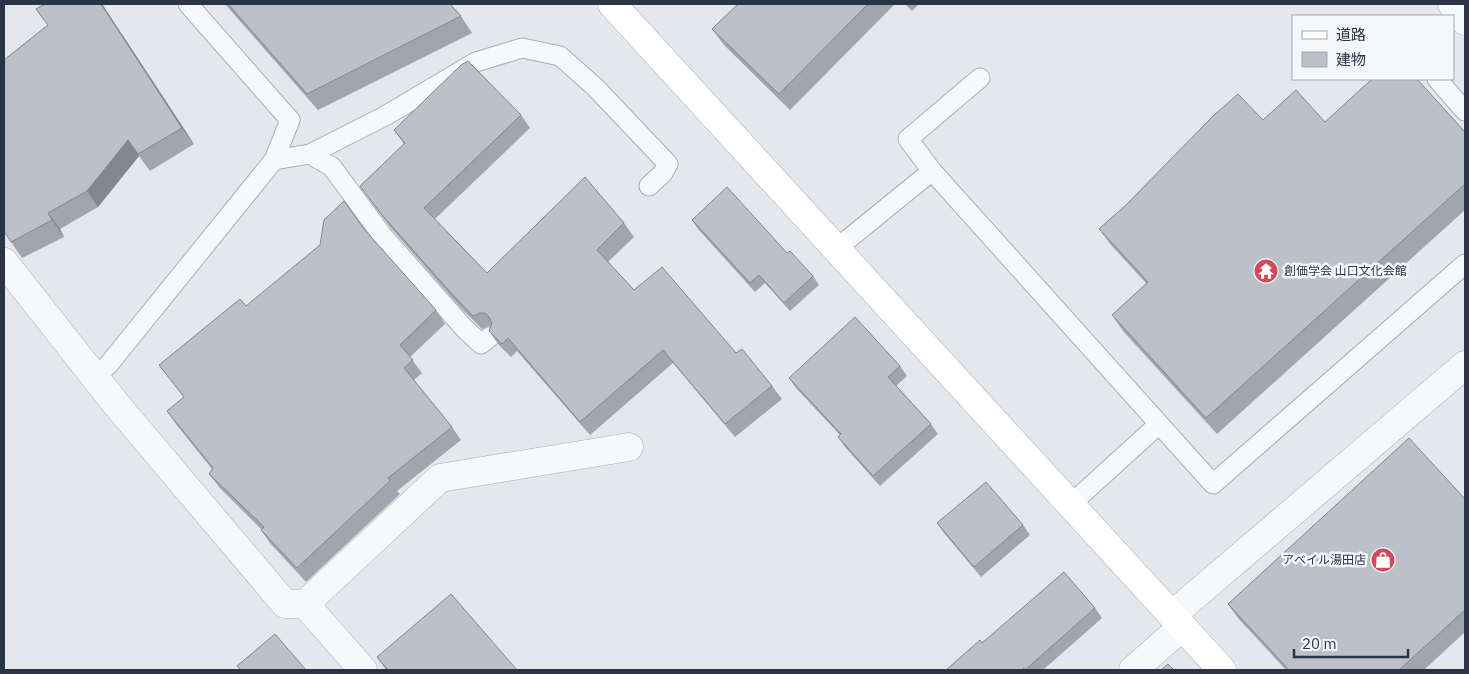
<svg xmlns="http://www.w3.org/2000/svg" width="1469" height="674" font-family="'IBM Plex Sans','Noto Sans JP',sans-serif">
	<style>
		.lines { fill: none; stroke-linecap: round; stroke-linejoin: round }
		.lane-casing { stroke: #a9aeb7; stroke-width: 21 }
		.street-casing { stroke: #a9aeb7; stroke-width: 29 }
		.secondary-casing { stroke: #a9aeb7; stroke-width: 29 }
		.lane { stroke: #f7f8fa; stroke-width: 19 }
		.street { stroke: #f7f8fa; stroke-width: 28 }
		.secondary { stroke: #fff; stroke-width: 28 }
		.wall { fill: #a1a5ae }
		.shaded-wall { fill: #83868d }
		.building { fill: #bbc0ca; stroke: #83868d }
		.labels { text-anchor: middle; stroke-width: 5; stroke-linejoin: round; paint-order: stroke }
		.poi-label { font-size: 12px; fill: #2b3445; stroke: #f4f6f9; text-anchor: start }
	</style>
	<rect width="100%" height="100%" fill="#e4e7ec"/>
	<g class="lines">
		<defs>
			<path id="lane" d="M 188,4 L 290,120 L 274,160
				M 1437,79 L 1465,111
				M 310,154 L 332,167 L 382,235 L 464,328 L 481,344 L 490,337
				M 932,171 L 1213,484 L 1465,264
				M 836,249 L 932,171 L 908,139 L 980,78
				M 95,378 L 109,364 L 274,160 L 310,154 L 385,116 L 476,62 L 522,48 L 560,56 L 595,87 L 668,164 L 663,173 L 649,186
				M 1071,504 L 1159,424"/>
			<path id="street" d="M 1452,4 L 1465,21
				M 4,262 L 116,404 L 285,604 L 305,604 L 363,670
				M 305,604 L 440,478 L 629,447
				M 1172,615 L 1465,365
				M 1133,670 L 1182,627"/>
			<path id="secondary" d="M 612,4 L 1222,670"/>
		</defs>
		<use href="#lane" class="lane-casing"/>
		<use href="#street" class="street-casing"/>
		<use href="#secondary" class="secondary-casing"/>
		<use href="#lane" class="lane"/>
		<use href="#street" class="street"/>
		<use href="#secondary" class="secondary"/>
	</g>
	<path class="wall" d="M 45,4 L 102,4 L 194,144 L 150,171 L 139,156 L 98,207 L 60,229 L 64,237 L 22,258 L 11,242 L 48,25 L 36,9 Z
		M 225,4 L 450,4 L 461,16 L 472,33 L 318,110 Z
		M 738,4 L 895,4 L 790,110 L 724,45 L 712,29 Z
		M 905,4 L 919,4 L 912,11 Z
		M 521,115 L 530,128 L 435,219 L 487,273 L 624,223 L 634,237 L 608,262 L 634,290 L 736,353 L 772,386 L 782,399 L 735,437 L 673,363 L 590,435 L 517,351 L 511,357 L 498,344 L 489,331 L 491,326 L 489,326 L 482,329 L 461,308 L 391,228 L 369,199 L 404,144 L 394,130 Z
		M 1263,120 L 1325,122 L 1465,132 L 1465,210 L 1217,434 L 1123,331 L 1112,315 L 1147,284 L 1111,245 L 1099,229 L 1126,205 Z
		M 692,220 L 787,253 L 813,276 L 819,285 L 790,311 L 765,283 L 755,292 L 698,229 Z
		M 364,229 L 436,310 L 445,324 L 410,357 L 422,373 L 414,380 L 452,427 L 461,440 L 397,491 L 400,494 L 306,582 L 270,543 L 261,530 L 261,529 L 219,487 L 209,474 L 212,469 L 176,424 L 167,411 L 184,397 L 159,365 L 246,306 Z
		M 900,366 L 907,376 L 896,386 L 931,424 L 938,434 L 880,486 L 845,447 L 838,437 L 840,435 L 796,388 L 789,378 Z
		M 1465,499 L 1465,632 L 1424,670 L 1286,670 L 1238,618 L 1228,604 Z
		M 937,523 L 1023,525 L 1030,535 L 981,577 L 944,533 Z
		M 1095,608 L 1102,618 L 1043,670 L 946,670 L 982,643 Z
		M 377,657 L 517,670 L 386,670 Z"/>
	<path class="shaded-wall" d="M 101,4 L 102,4 L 194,144 L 182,128 Z
		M 128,140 L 139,156 L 98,207 L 87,191 Z
		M 48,213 L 60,229 L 64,237 L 52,220 Z"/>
	<path class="building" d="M 45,4 L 101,4 L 182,128 L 138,154 L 128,140 L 87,191 L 48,213 L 52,220 L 11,242 L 4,231 L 4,60 L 48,25 L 36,9 Z
		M 228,4 L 450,4 L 461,16 L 307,94 Z
		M 738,4 L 868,4 L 779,94 L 712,29 Z
		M 468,61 L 521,115 L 424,208 L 487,273 L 585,177 L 624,223 L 597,250 L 634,290 L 662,267 L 736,353 L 742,349 L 772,386 L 725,424 L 663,350 L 580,422 L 508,338 L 502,344 L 489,331 L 492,323 L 489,317 L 485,313 L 480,313 L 473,316 L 452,294 L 382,215 L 360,186 L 405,143 L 394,130 L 461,65 Z
		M 1372,79 L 1417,79 L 1465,132 L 1465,184 L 1206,418 L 1112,315 L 1148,282 L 1099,229 L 1126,205 L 1213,116 L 1238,94 L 1263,120 L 1296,90 L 1325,122 Z
		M 727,187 L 787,253 L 790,251 L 813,276 L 784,303 L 759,275 L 750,283 L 692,220 Z
		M 344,201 L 364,229 L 436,310 L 400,345 L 413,360 L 404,368 L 452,427 L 388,478 L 390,481 L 297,568 L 261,530 L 264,527 L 209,474 L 213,468 L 167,411 L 184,397 L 159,365 L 240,299 L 246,306 L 320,245 L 324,220 Z
		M 855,317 L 900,366 L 888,377 L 931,424 L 873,476 L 838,437 L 841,434 L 789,378 Z
		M 1409,438 L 1465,499 L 1465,610 L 1399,670 L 1289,670 L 1228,604 Z
		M 986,482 L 1023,525 L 974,567 L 937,523 Z
		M 1064,572 L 1095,608 L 1025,670 L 1024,668 L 1022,670 L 946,670 L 980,640 L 982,643 Z
		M 451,594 L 517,670 L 388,670 L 377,657 Z
		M 275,634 L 306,670 L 241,670 L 237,666 Z
		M 1168,664 L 1174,670 L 1161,670 Z"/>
	<defs>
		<symbol id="temple-disc" viewBox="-11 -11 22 22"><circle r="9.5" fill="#d1495b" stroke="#f4f6f9"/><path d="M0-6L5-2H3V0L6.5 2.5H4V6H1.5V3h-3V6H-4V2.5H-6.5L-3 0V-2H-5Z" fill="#fff"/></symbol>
		<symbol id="shop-disc" viewBox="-11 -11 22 22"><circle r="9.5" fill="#d1495b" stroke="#f4f6f9"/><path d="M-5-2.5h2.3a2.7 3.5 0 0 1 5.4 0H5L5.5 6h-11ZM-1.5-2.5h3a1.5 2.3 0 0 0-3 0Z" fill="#fff"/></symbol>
	</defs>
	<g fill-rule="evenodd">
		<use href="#temple-disc" x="1252" y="257" width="28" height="28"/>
		<use href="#shop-disc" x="1369" y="546" width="28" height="28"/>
	</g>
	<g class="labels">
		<g class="poi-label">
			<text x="1284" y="275">創価学会 山口文化会館</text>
			<text x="1366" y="564" text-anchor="end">アベイル湯田店</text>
		</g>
	</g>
	<rect width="1469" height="674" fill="none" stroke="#2b3445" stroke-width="10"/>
	<rect x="1292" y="15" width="162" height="65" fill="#f4f6f9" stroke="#a4a8b1"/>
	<rect x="1302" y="31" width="25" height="8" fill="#ffffff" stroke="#a4a8b1"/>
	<text x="1336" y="40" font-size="15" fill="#2b3445">道路</text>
	<rect x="1302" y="52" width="25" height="15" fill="#bbc0ca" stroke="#a4a8b1"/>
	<text x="1336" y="65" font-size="15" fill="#2b3445">建物</text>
	<path d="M1294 649v8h114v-8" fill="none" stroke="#2b3445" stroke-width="2.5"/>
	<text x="1302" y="649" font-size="15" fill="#2b3445" stroke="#f4f6f9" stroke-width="4" paint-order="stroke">20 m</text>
</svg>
